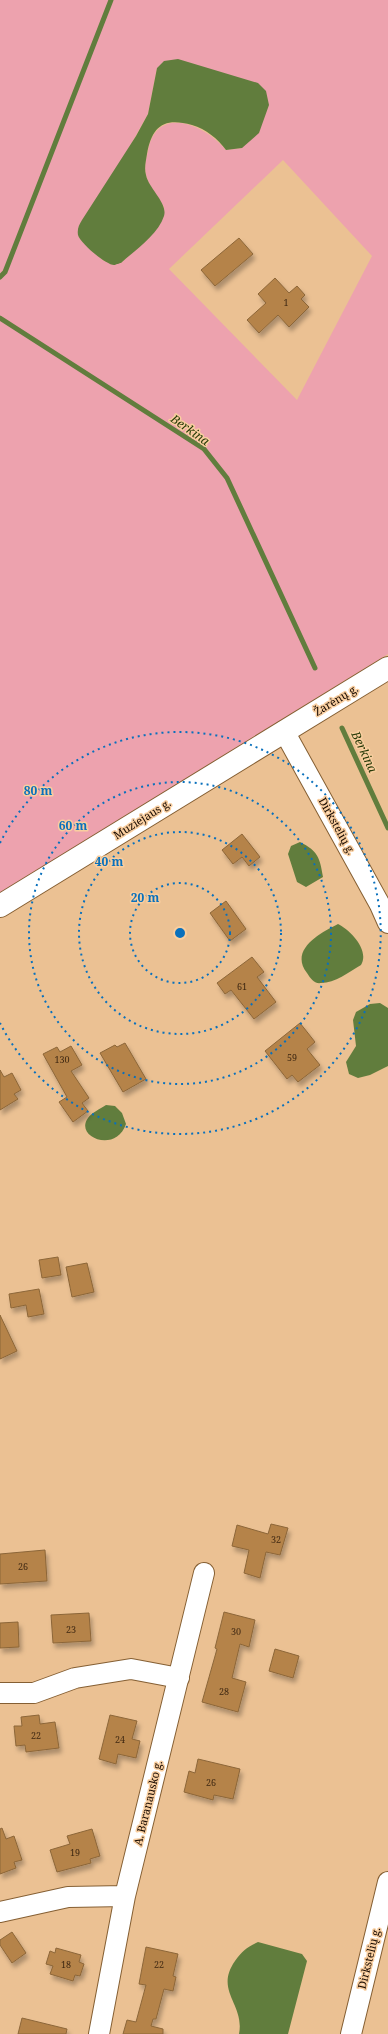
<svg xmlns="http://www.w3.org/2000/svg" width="388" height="2034" font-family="'Noto Serif',serif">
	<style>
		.green { fill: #eda2ae; fill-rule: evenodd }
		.water { fill: #617d3d }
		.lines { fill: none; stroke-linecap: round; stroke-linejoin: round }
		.stream { stroke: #617d3d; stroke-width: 5 }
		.building { fill: #b58348; stroke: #8c6639; filter: url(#shadow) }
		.minor-casing { stroke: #855f33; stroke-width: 22 }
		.secondary-casing { stroke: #855f33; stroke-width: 24 }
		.minor { stroke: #fff; stroke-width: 20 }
		.secondary { stroke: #fff; stroke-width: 22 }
		.ring { fill: none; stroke: #0970bc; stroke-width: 2; stroke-dasharray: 2 4 }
		.labels { text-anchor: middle; stroke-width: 3; stroke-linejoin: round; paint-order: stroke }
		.number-label { font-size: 9px; fill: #3f2812 }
		.street-label { font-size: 11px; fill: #180a00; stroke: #f9ce9f }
		.water-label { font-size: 12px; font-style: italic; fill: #273a08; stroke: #f9ce9f }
		.centre { fill: #0970bc; stroke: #f9ce9f; stroke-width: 2 }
		.ring-label { font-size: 12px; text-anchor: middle; font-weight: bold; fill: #0970bc; stroke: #f9ce9f; stroke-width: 3; stroke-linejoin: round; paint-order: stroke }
	</style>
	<defs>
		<filter id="shadow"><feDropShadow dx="2.5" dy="4.5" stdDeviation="2" flood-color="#0004"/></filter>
	</defs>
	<rect width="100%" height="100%" fill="#ebc193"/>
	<path class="green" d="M 0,0 L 388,0 L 388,654 L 0,893 ZM 157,68 L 242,148 L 226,150 C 205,124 156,104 148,151 C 146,159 144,167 146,175 C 149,187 158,197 164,207 L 160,223 L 153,233 L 121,263 L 104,261 L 79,237 L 148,114 ZM 283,160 L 372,256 L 297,400 L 169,269 Z"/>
	<path class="water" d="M 178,59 L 258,83 L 266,91 L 269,105 L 259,133 L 242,148 L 226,150 C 218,139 206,129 192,125 C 164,117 152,126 147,154 C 146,161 144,168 146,175 C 149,189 168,203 164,216 C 158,235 135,250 121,263 C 120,263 115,265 114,265 C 106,265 80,243 78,235 C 77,229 79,225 82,220 L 136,136 L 148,114 L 157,68 L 164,61 Z
		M 300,842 C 318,851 320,858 323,877 L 306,887 L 297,882 L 288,854 L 291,846 Z
		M 338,924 C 350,930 370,950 361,965 C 349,972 335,983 321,983 C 314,984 311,979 307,973 C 289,950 320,933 338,924 Z
		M 380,1003 L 388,1008 L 388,1066 L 370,1075 L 358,1078 L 349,1074 L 346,1062 L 356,1046 L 353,1020 L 356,1012 L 370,1004 Z
		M 106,1105 L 115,1106 L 122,1113 L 126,1124 C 116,1154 74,1137 88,1118 C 91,1113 100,1109 106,1105 Z
		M 258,1942 L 302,1954 L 307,1961 L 288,2034 L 239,2034 C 245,2004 214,1991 235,1961 C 242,1951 247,1947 258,1942 Z"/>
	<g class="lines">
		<path class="stream" d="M 0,277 L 5,272 L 111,0
			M 0,318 L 204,449 L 227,478 L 315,668
			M 342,728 L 388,828"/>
	</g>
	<path class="building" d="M 239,238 L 253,254 L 215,286 L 201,270 Z
		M 275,278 L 289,293 L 297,286 L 305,295 L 301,299 L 309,307 L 289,327 L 278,315 L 259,333 L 247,320 L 266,303 L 258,294 Z
		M 242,834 L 260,857 L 249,866 L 242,857 L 233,864 L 222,850 Z
		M 226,901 L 246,929 L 230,941 L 210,913 Z
		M 252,957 L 264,972 L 257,977 L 276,1002 L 254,1019 L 231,990 L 225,994 L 217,983 Z
		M 300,1023 L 315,1042 L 307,1049 L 320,1065 L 298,1082 L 292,1075 L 287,1079 L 265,1051 Z
		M 125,1043 L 146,1079 L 123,1092 L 100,1053 L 115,1045 L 117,1047 Z
		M 71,1046 L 82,1065 L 71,1071 L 89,1098 L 82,1103 L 88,1111 L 73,1122 L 59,1102 L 67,1097 L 43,1054 L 57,1047 L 60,1052 Z
		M 0,1070 L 4,1077 L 12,1073 L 21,1090 L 14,1094 L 18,1099 L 0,1110 Z
		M 58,1257 L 61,1275 L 42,1278 L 39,1260 Z
		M 87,1263 L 94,1292 L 72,1297 L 66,1267 Z
		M 39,1289 L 44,1314 L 28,1317 L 26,1305 L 11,1308 L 9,1294 Z
		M 0,1315 L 17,1351 L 0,1359 Z
		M 271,1524 L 288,1528 L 280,1555 L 266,1552 L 260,1578 L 244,1573 L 249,1550 L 232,1546 L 237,1525 L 268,1534 Z
		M 45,1550 L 47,1581 L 0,1584 L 0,1554 Z
		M 224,1612 L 255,1620 L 249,1647 L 240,1644 L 232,1678 L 246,1682 L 238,1712 L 202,1702 L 217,1649 L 215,1648 Z
		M 89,1613 L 91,1641 L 53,1643 L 51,1615 Z
		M 18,1622 L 19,1647 L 0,1648 L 0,1623 Z
		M 275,1649 L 299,1656 L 293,1678 L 269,1671 Z
		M 39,1715 L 40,1724 L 55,1722 L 59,1748 L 26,1752 L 25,1745 L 16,1746 L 14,1726 L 22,1726 L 21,1717 Z
		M 110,1715 L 137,1721 L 132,1739 L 140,1741 L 136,1758 L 118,1754 L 116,1764 L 99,1759 Z
		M 198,1759 L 240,1769 L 233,1799 L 214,1795 L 213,1800 L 184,1792 L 189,1771 L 195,1773 Z
		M 2,1828 L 6,1839 L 14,1836 L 22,1860 L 14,1862 L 16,1868 L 0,1874 L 0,1829 Z
		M 92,1829 L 100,1856 L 90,1859 L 91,1863 L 57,1872 L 50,1850 L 70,1844 L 67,1836 Z
		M 12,1932 L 26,1953 L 12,1963 L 0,1945 L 0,1940 Z
		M 146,1947 L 178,1954 L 173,1976 L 176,1977 L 173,1991 L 164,1989 L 156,2019 L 153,2019 L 151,2026 L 163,2029 L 163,2034 L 123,2034 L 127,2020 L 136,2022 L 146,1985 L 139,1984 Z
		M 56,1948 L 81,1955 L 79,1962 L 84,1964 L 80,1976 L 75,1975 L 73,1981 L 50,1974 L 53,1966 L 46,1964 L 50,1951 L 55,1953 Z
		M 22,2018 L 67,2029 L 66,2034 L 18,2034 Z"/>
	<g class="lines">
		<defs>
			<path id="minor" d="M 284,731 L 380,905 L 388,923
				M 0,1693 L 34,1693 L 75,1678 L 131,1669 L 179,1678
				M 0,1912 L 68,1897 L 125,1896
				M 99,2034 L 125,1896 L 204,1573
				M 351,2034 L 388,1882"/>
			<path id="secondary" d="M 0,906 L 388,668"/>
		</defs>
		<use href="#minor" class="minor-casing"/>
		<use href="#secondary" class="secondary-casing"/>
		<use href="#minor" class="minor"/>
		<use href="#secondary" class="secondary"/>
	</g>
	<g class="ring">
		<circle cx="180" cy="933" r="50"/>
		<circle cx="180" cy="933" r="101"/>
		<circle cx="180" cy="933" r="151"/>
		<path d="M0 843A201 201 0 1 1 0 1023"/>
	</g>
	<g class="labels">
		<g class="number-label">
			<text x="286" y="306">1</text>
			<text x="242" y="990">61</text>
			<text x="292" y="1061">59</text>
			<text x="62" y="1063">130</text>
			<text x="276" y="1543">32</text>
			<text x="23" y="1570">26</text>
			<text x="71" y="1633">23</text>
			<text x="236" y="1635">30</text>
			<text x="224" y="1695">28</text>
			<text x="36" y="1739">22</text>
			<text x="120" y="1743">24</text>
			<text x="211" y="1786">26</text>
			<text x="75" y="1856">19</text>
			<text x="66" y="1968">18</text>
			<text x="159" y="1968">22</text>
		</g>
		<g class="street-label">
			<text transform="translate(336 700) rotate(-31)" y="4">Žarėnų g.</text>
			<text transform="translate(142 819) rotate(-32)" y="4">Muziejaus g.</text>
			<text transform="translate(337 826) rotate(61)" y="4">Dirkstelių g.</text>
			<text transform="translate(148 1803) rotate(-76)" y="4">A. Baranausko g.</text>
			<text transform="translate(369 1958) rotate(-76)" y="4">Dirkstelių g.</text>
		</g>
		<g class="water-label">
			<text transform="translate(190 430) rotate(35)" y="4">Berkina</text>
			<text transform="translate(364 752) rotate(65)" y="4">Berkina</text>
		</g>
	</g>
	<circle cx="180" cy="933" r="6" class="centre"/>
	<g class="ring-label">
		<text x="38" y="795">80 m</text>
		<text x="73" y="830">60 m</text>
		<text x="109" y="866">40 m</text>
		<text x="145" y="902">20 m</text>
	</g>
</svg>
